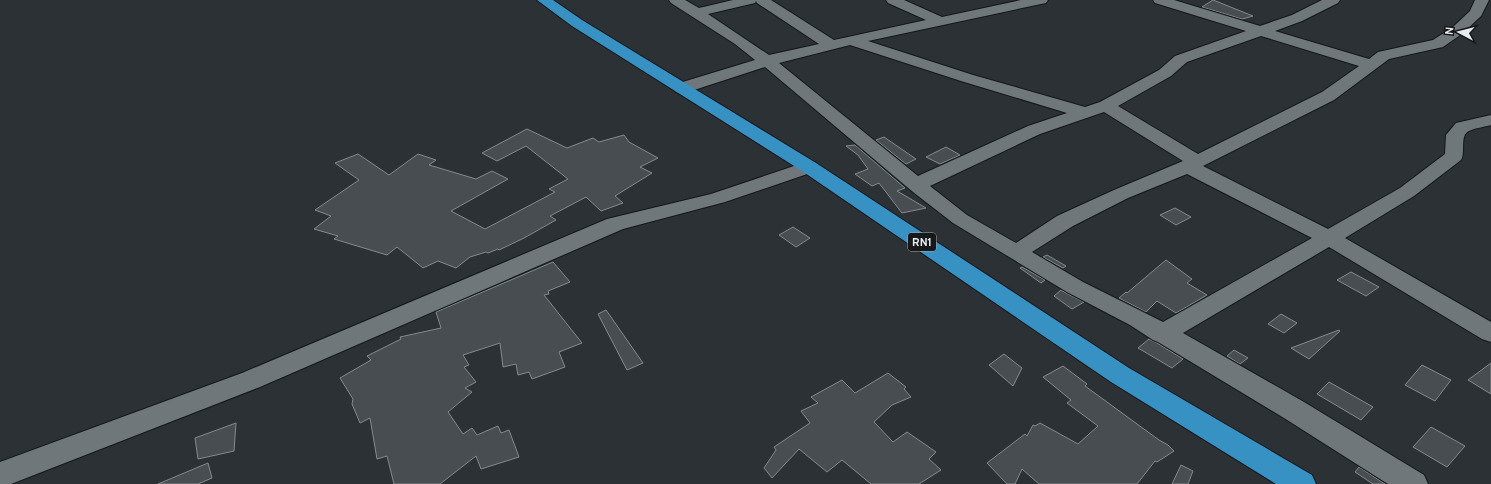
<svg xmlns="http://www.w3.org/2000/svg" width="1491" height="484" font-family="Overpass,sans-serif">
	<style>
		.building { fill: #474d51; stroke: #848a8f }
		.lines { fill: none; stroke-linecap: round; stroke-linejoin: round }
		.minor-casing { stroke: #13181c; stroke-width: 2 }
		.highway-casing { stroke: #13181c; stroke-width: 2 }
		.minor { fill: #70777b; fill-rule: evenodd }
		.highway { fill: #3791c3; fill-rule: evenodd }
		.labels { text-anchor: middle; stroke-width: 3; stroke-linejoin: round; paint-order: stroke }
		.shield { fill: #16181a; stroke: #a9acae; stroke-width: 1 }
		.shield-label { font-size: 11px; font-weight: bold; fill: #e8ecee }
	</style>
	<rect width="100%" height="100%" fill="#2b3134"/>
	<path class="building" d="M 1213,0 L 1253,16 L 1242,19 L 1202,7 Z
		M 527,129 L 567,148 L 593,138 L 599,142 L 624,135 L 629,142 L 658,158 L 640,167 L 652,173 L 615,196 L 623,203 L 601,211 L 586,197 L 550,216 L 556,220 L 524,238 L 499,250 L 498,249 L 488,253 L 486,252 L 470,257 L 456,268 L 438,261 L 423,268 L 397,247 L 387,255 L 334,239 L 338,236 L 314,229 L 331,216 L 315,210 L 359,180 L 335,163 L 358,154 L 389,175 L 418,154 L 436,160 L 429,165 L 476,179 L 492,171 L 508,179 L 451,211 L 485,229 L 555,192 L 549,189 L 568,179 L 526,146 L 497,161 L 482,153 Z
		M 884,137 L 916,159 L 906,164 L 876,140 Z
		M 855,145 L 905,188 L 897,191 L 926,208 L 902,213 L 879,183 L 872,186 L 855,174 L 868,169 L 858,155 L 846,146 Z
		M 946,147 L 960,155 L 940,164 L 926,157 Z
		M 1175,208 L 1191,217 L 1176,225 L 1160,215 Z
		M 793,227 L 810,238 L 796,247 L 779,235 Z
		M 1047,255 L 1066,266 L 1063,268 L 1043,257 Z
		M 1166,260 L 1192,279 L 1187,283 L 1207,295 L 1176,313 L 1157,301 L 1146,312 L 1119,298 L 1126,292 L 1127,293 Z
		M 553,262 L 570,282 L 548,291 L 549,294 L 544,295 L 582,343 L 559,352 L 565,367 L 532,379 L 529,372 L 518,375 L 516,364 L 503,367 L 500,343 L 463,355 L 469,365 L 464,367 L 476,382 L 465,388 L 472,392 L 448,412 L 463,434 L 472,428 L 477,435 L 498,426 L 501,433 L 509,430 L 519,457 L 481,469 L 476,456 L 440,484 L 394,484 L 387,456 L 377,459 L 370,418 L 360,423 L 352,404 L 353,399 L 340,378 L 371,360 L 367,356 L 401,339 L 400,337 L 441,328 L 436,312 Z
		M 1022,267 L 1045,280 L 1041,283 L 1020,268 Z
		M 1351,272 L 1379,287 L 1366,296 L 1337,280 Z
		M 1061,290 L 1066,293 L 1084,302 L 1072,309 L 1054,296 Z
		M 606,310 L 643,363 L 627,370 L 598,314 Z
		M 1281,314 L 1297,323 L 1284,333 L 1268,324 Z
		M 1339,330 L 1340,331 L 1309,359 L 1291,348 Z
		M 1149,339 L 1157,343 L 1183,359 L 1172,368 L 1138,348 Z
		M 1234,350 L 1248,358 L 1240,364 L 1227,356 Z
		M 1004,354 L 1022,368 L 1013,386 L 989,365 Z
		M 1491,363 L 1491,394 L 1468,380 Z
		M 1422,365 L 1451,380 L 1435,401 L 1405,385 Z
		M 1063,366 L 1087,384 L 1085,386 L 1159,440 L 1168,445 L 1174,451 L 1157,462 L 1155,461 L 1137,484 L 1039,484 L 1022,469 L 1015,484 L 1007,484 L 987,463 L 1025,434 L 1027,436 L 1033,425 L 1035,426 L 1040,423 L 1078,444 L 1098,426 L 1067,403 L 1071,400 L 1043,377 Z
		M 888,373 L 906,387 L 904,389 L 911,397 L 892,405 L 874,422 L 893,442 L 907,432 L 936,452 L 929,459 L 941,470 L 919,484 L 871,484 L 842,460 L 827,472 L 799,449 L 772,478 L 764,468 L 776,450 L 774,447 L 810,423 L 801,411 L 818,403 L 811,397 L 842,380 L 855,393 Z
		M 1329,382 L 1373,407 L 1361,420 L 1317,394 Z
		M 236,423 L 234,451 L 198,459 L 195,438 Z
		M 1431,427 L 1465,446 L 1447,467 L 1413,447 Z
		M 208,463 L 212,478 L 198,484 L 158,484 Z
		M 1181,465 L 1193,471 L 1188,484 L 1172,484 Z
		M 1359,467 L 1385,484 L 1373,484 L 1355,472 Z"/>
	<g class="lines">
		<defs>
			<path id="minor" d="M 669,0 L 685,0 L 699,8 L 733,0 L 771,0 L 834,40 L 926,20 L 888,3 L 886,0 L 904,0 L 942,17 L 1021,0 L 1048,0 L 1046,3 L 1041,4 L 868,41 L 973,75 L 1085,107 L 1100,102 L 1159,70 L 1175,56 L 1246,31 L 1155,3 L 1153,0 L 1174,0 L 1260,26 L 1292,15 L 1322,0 L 1340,0 L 1338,3 L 1302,21 L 1275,31 L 1369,59 L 1378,52 L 1433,40 L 1453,27 L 1470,11 L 1475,0 L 1489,0 L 1481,16 L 1463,33 L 1443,47 L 1389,59 L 1334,100 L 1203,166 L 1328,229 L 1400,188 L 1445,154 L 1446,135 L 1456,123 L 1491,115 L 1491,125 C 1484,127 1475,128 1469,131 C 1459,136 1466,152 1461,160 L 1414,196 L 1345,238 L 1491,322 L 1491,342 L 1482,339 L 1329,247 L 1183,333 L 1304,402 L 1424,475 L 1428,484 L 1388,484 L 1284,418 L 1158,342 L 1153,340 L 1130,325 L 1067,292 L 953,223 L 913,192 L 765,67 L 688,92 L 682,93 L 676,92 L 674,88 L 676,84 L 755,60 L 735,44 L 671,3 ZM 756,1 L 757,3 L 819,44 L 769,55 L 708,14 L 755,3 ZM 1261,36 L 1359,66 L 1322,92 L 1198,154 L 1118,106 L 1171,76 L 1187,62 ZM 850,45 L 961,81 L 1067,113 L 1028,126 L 918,176 L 779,63 ZM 1104,112 L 1183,161 L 1114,190 L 1057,216 L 1016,243 L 967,215 L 930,186 L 1040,134 ZM 1187,174 L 1312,238 L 1163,322 L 1083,282 L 1032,252 L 1073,226 L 1128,198 Z
				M 809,161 L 816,163 L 819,167 L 816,171 L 725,202 L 623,229 L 260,387 L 11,484 L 0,484 L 0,462 L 242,373 L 607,219 L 711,194 Z"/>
			<path id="highway" d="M 537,0 L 553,0 L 582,20 L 816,163 L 1129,368 L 1312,475 L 1316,484 L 1276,484 L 1111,382 L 802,171 L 572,26 Z"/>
		</defs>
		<use href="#minor" class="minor-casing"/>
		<use href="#highway" class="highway-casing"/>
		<use href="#minor" class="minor"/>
		<use href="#highway" class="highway"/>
	</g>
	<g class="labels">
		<rect class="shield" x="908" y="233" width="28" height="18" rx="3"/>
		<g class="shield-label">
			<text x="922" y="246">RN1</text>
		</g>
	</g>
	<g transform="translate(1459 32) rotate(277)" stroke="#16181a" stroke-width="3" paint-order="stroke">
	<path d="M0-3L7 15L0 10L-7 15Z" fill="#e8ecee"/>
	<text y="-6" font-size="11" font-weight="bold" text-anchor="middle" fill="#e8ecee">N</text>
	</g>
</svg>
